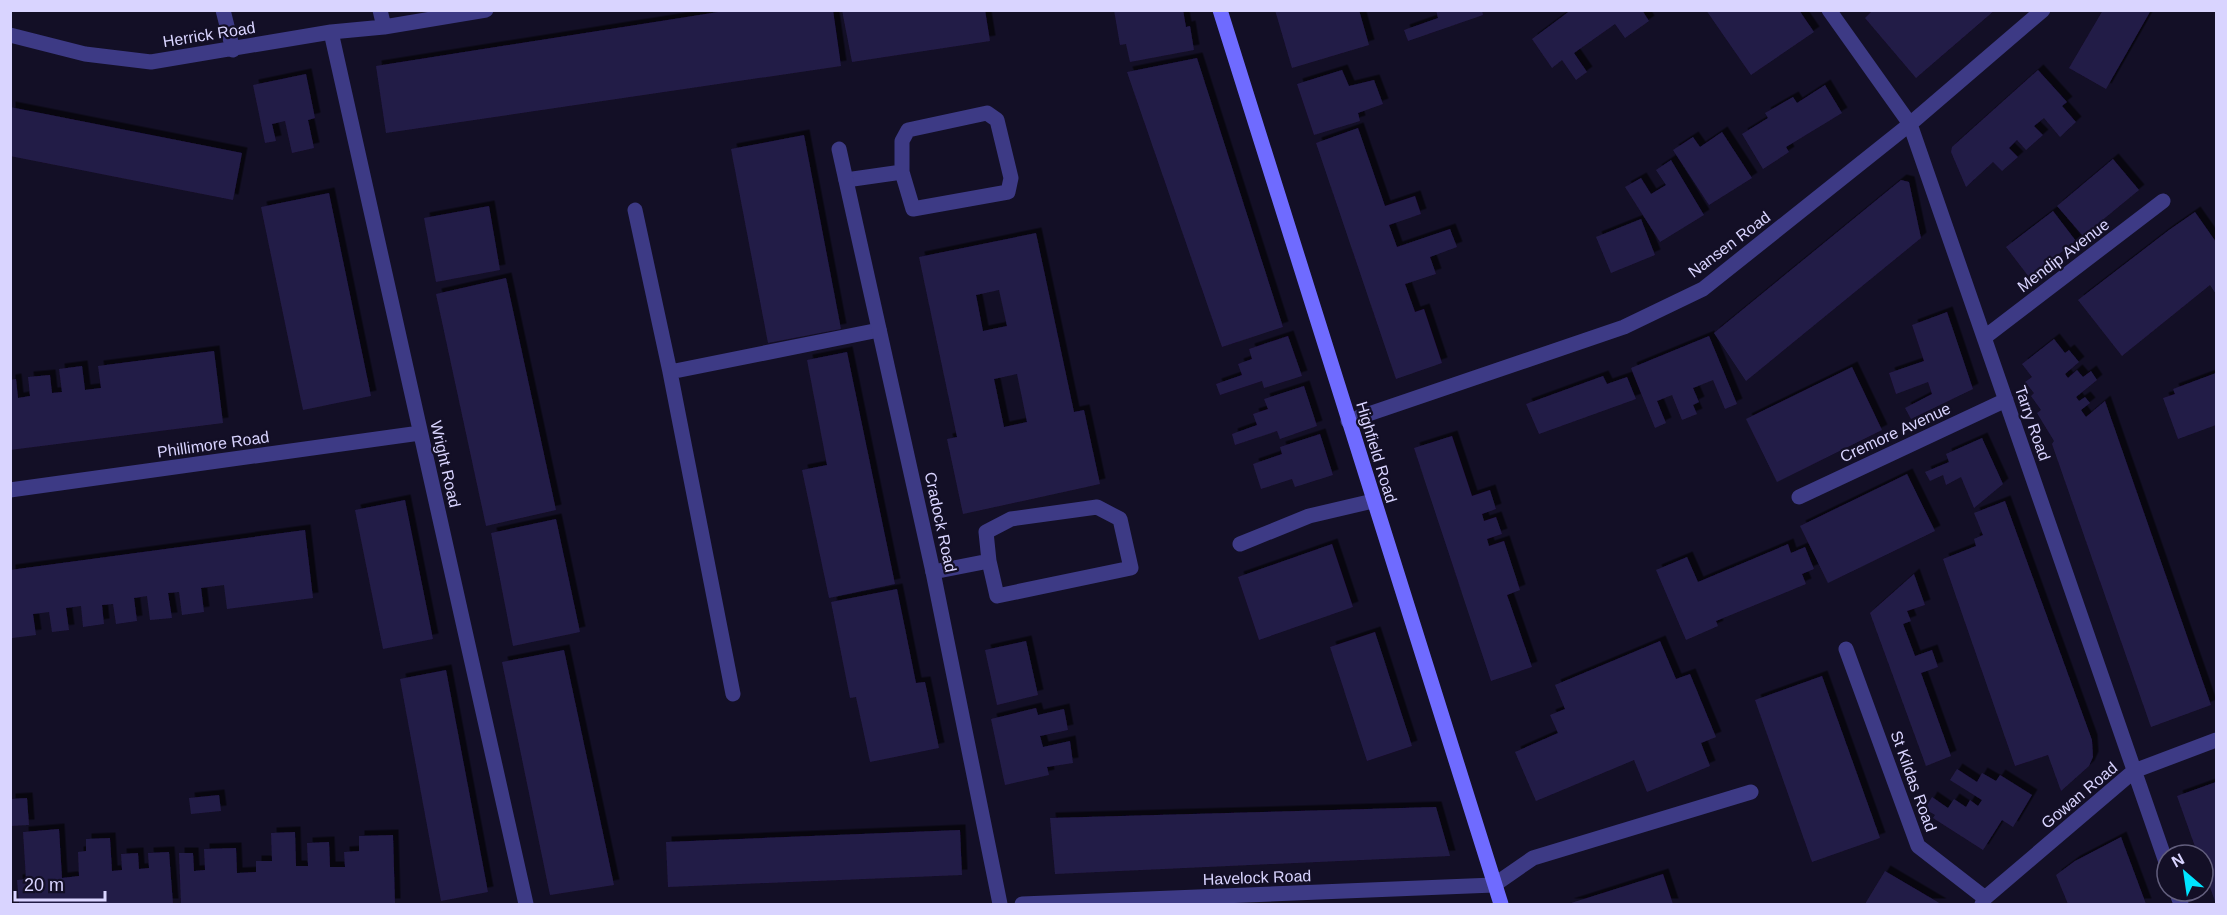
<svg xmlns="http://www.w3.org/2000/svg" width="2227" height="915" font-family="Helvetica,sans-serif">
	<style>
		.building { fill: #241b47; fill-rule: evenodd; filter: url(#shadow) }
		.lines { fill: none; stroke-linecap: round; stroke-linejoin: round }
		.lane { stroke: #3d3a85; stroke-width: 15 }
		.street { stroke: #3d3a85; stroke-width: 15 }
		.secondary { stroke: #6f6bff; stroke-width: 15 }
		.labels { text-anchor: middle; stroke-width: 4.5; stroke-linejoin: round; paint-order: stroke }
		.street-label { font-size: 16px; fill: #d9d4ff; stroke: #130f26 }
	</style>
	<defs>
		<filter id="shadow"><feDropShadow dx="5.5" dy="-5.5" stdDeviation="0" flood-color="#0009"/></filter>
	</defs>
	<rect width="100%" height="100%" fill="#130f26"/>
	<path class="building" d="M 731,10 L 833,10 L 841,66 L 386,133 L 376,66 Z
		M 842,10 L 985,10 L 990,41 L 852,62 Z
		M 1114,10 L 1183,10 L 1186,27 L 1190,26 L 1194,50 L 1130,62 L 1126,44 L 1120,45 Z
		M 1275,10 L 1359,10 L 1369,45 L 1292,68 Z
		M 1436,10 L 1482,10 L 1483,15 L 1408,41 L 1404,30 L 1438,18 Z
		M 1571,10 L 1642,10 L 1649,21 L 1625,38 L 1615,24 L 1574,53 L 1587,72 L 1576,80 L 1562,60 L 1552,68 L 1532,39 Z
		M 1706,10 L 1799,10 L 1814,32 L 1751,75 Z
		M 1873,10 L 1995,10 L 1916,78 L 1865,18 Z
		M 2103,10 L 2151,10 L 2106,89 L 2069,68 Z
		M 1197,58 L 1283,327 L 1222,347 L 1127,72 Z
		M 1342,70 L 1349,86 L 1374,80 L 1383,104 L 1358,113 L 1360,121 L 1314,135 L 1297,84 Z
		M 2038,70 L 2067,102 L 2062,106 L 2076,122 L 2060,137 L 2044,118 L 2034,126 L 2043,135 L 2026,150 L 2017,140 L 2009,148 L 2018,157 L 2002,171 L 1993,162 L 1966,187 L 1951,152 L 1952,147 Z
		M 306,74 L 315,118 L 308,120 L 314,148 L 292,153 L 285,121 L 272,124 L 276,141 L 265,143 L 253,85 Z
		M 1825,85 L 1842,113 L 1786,147 L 1789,152 L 1763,169 L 1742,134 L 1768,118 L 1765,113 L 1793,97 L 1797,103 Z
		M 10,107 L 242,153 L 233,200 L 10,156 Z
		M 1358,128 L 1385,206 L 1415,196 L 1421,214 L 1389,225 L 1397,247 L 1450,229 L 1457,247 L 1430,257 L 1436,274 L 1405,284 L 1415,312 L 1424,309 L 1442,363 L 1396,379 L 1316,143 Z
		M 1722,132 L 1752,178 L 1709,205 L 1673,150 L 1693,137 L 1700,147 Z
		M 804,135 L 841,329 L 768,343 L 731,149 Z
		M 2113,159 L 2139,190 L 2083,236 L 2057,206 Z
		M 1671,160 L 1704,215 L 1660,242 L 1625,187 L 1641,178 L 1651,194 L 1666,185 L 1656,170 Z
		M 1901,180 L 1909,182 L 1921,238 L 1746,381 L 1714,333 Z
		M 329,193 L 371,396 L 303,410 L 261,207 Z
		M 489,206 L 500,270 L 436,282 L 424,218 Z
		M 2053,211 L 2076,241 L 2029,277 L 2006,247 Z
		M 2195,212 L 2216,242 L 2216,294 L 2210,285 L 2122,356 L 2078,300 L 2169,230 Z
		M 1641,219 L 1655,255 L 1611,273 L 1596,237 Z
		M 1036,233 L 1074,412 L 1084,410 L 1100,484 L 963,514 L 947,439 L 957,437 L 919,257 ZM 999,290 L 1007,326 L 983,331 L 976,295 ZM 1017,374 L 1027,422 L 1004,427 L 994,379 Z
		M 506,278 L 556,510 L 486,526 L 436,294 Z
		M 1947,312 L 1973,389 L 1911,419 L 1905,408 L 1932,394 L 1928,382 L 1896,394 L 1889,373 L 1924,361 L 1912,325 Z
		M 1288,336 L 1302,376 L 1264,388 L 1262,381 L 1220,395 L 1216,384 L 1242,375 L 1238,364 L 1252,359 L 1249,349 Z
		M 1709,336 L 1737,404 L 1725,409 L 1713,380 L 1693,388 L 1699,402 L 1693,405 L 1697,414 L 1682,420 L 1672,395 L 1657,401 L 1666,423 L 1655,428 L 1631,368 Z
		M 2054,339 L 2065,353 L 2069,350 L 2079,362 L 2065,374 L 2068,378 L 2077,370 L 2083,377 L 2091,371 L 2097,380 L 2076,397 L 2079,401 L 2085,397 L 2090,403 L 2081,410 L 2086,417 L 2105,401 L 2211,705 L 2151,727 L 2052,444 L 2054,441 L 2037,413 L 2041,410 L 2031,396 L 2034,393 L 2025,382 L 2032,377 L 2022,364 Z
		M 214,351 L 223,423 L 10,450 L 10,380 L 16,379 L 18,398 L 30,396 L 28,377 L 50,375 L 52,393 L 62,392 L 59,369 L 82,366 L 85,390 L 101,388 L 98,366 Z
		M 847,352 L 895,584 L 829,598 L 802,470 L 827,465 L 807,360 Z
		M 1852,367 L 1882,430 L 1777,482 L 1746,419 Z
		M 2216,373 L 2216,425 L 2178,439 L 2163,398 L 2175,394 L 2173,389 Z
		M 1603,376 L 1607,384 L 1627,377 L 1636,399 L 1539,434 L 1526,404 Z
		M 1304,386 L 1317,426 L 1280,439 L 1277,431 L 1235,445 L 1232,434 L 1257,425 L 1253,414 L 1268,409 L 1264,399 Z
		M 1320,434 L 1333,475 L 1295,487 L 1292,479 L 1261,489 L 1253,464 L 1282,454 L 1280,447 Z
		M 1452,436 L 1472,496 L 1490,490 L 1496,509 L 1482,514 L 1484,521 L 1496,517 L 1502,534 L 1487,539 L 1489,546 L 1504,541 L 1520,590 L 1507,595 L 1532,667 L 1491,681 L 1414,448 Z
		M 1982,438 L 2003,484 L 1974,508 L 1961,477 L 1946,485 L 1943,475 L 1930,481 L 1925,472 L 1949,462 L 1946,454 Z
		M 1907,474 L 1935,531 L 1828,583 L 1800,526 Z
		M 405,500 L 433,639 L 383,649 L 355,510 Z
		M 2005,501 L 2092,740 L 2093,757 L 2089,766 L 2061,791 L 2048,755 L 2015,766 L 1943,559 L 1976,546 L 1974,539 L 1983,535 L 1974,513 Z
		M 556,519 L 580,632 L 513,646 L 491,533 Z
		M 305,530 L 313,598 L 227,609 L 224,585 L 201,588 L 204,612 L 182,615 L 179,592 L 168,593 L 172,618 L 150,620 L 147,596 L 134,598 L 137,621 L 116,624 L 113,604 L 102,605 L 104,624 L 83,627 L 81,606 L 66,608 L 69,630 L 52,632 L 49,612 L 33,614 L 36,635 L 12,638 L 10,570 Z
		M 1332,544 L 1353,607 L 1259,640 L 1238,577 Z
		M 1788,544 L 1791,553 L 1805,547 L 1814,569 L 1802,574 L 1806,584 L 1716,621 L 1718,626 L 1686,640 L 1656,570 L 1687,557 L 1698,582 Z
		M 1914,574 L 1925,605 L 1907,611 L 1911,621 L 1903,624 L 1915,656 L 1932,650 L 1938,667 L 1921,673 L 1951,756 L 1926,766 L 1870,613 Z
		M 897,589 L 916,683 L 925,682 L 939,748 L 870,762 L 856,697 L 850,698 L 831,602 Z
		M 1375,632 L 1412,746 L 1367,761 L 1330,647 Z
		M 1026,641 L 1038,695 L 997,705 L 985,650 Z
		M 1660,641 L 1676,679 L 1690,674 L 1716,737 L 1701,743 L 1710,766 L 1647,792 L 1634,760 L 1536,801 L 1515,752 L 1558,733 L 1550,715 L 1565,709 L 1555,685 Z
		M 564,650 L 614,885 L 550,895 L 502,662 Z
		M 446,670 L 488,892 L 441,901 L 400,679 Z
		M 1822,676 L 1880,838 L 1812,862 L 1755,700 Z
		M 1036,708 L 1038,715 L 1064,709 L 1068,730 L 1040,736 L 1043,747 L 1070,741 L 1073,763 L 1047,767 L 1049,775 L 1005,785 L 991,719 Z
		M 1957,769 L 1977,782 L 1982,773 L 1996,781 L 2000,775 L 2032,795 L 2013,827 L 2002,820 L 1983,850 L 1933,818 L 1935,815 L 1925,809 L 1932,797 L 1948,808 L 1954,799 L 1966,807 L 1970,800 L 1978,806 L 1982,800 L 1950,780 Z
		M 2216,782 L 2216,904 L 2203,868 L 2203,855 L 2198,855 L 2177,796 Z
		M 219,795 L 221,811 L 191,814 L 189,798 Z
		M 27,798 L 29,825 L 10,826 L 10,799 Z
		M 1436,807 L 1450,856 L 1055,874 L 1050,818 Z
		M 59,829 L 62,878 L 79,876 L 78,852 L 86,851 L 86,839 L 110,838 L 112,871 L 122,870 L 121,854 L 138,853 L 139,869 L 149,868 L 148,853 L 169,852 L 173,904 L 19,904 L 17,880 L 26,879 L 23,832 Z
		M 960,830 L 962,875 L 668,887 L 666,842 Z
		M 295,832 L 296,866 L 308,866 L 307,843 L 329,842 L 330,867 L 345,867 L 344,852 L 359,851 L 359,836 L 393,835 L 395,904 L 181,904 L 179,853 L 193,853 L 194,871 L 205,870 L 204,849 L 236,848 L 237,873 L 256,872 L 256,861 L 272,861 L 271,833 Z
		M 2121,837 L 2146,904 L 2068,904 L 2056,875 L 2075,861 Z
		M 1885,871 L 1941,904 L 1865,904 Z
		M 1663,874 L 1673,904 L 1568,904 Z"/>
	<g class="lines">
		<path class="lane" d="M 846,180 L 902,172 L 913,209 L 1008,192 L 1011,178 L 997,120 L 987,113 L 908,130 L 902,141 L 902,172
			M 635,210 L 670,372
			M 1240,544 L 1309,516 L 1373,501
			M 933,572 L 989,561 L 986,532 L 1011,519 L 1097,507 L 1120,519 L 1131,568 L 997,596 L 989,561
			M 733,694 L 670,372 L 879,330
			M 1494,885 L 1533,858 L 1751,792"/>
		<path class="street" d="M 223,10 L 233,50
			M 380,10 L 384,27
			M 1829,10 L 1910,124 L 2167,865
			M 331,32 L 526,904
			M 10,35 L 85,54 L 151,62 L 331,32 L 384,27 L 486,10
			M 839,149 L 933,572 L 1000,904
			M 1985,337 L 2163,201
			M 1348,421 L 1624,327 L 1703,289 L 1910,124 L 2043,10
			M 10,490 L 420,433
			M 1799,497 L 2006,400
			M 1846,649 L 1918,846 L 1985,898
			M 2176,891 L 2181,904
			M 1022,904 L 1494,885
			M 1982,904 L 1985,898 L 2134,771 L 2216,740"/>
		<path class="secondary" d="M 1220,10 L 1501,904"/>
	</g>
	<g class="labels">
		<g class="street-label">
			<text transform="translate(209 34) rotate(-9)" y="6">Herrick Road</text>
			<text transform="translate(1729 244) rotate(-37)" y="6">Nansen Road</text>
			<text transform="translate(2063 255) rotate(-37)" y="6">Mendip Avenue</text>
			<text transform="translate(2033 423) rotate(71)" y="6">Tarry Road</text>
			<text transform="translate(1895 432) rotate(-25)" y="6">Cremore Avenue</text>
			<text transform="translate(213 444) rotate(-8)" y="6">Phillimore Road</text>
			<text transform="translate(1377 452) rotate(73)" y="6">Highfield Road</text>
			<text transform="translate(446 464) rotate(77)" y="6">Wright Road</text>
			<text transform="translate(941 522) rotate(78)" y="6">Cradock Road</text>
			<text transform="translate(1914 781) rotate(70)" y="6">St Kildas Road</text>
			<text transform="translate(2079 795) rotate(-40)" y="6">Gowan Road</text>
			<text transform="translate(1257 877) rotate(-2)" y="6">Havelock Road</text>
		</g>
	</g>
	<rect width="2227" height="915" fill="none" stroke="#d9d4ff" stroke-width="24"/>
	<g transform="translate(2185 873) rotate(331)"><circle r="28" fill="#130f26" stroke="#625e7d" stroke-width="1.5"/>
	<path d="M0-4.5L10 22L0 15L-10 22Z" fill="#00e5ff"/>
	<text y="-9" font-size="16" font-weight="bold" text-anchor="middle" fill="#d9d4ff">N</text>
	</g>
	<path d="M15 891v9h90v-9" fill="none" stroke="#d9d4ff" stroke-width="3"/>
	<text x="24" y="891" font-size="18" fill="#d9d4ff" stroke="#130f26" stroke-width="4.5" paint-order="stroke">20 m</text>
</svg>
